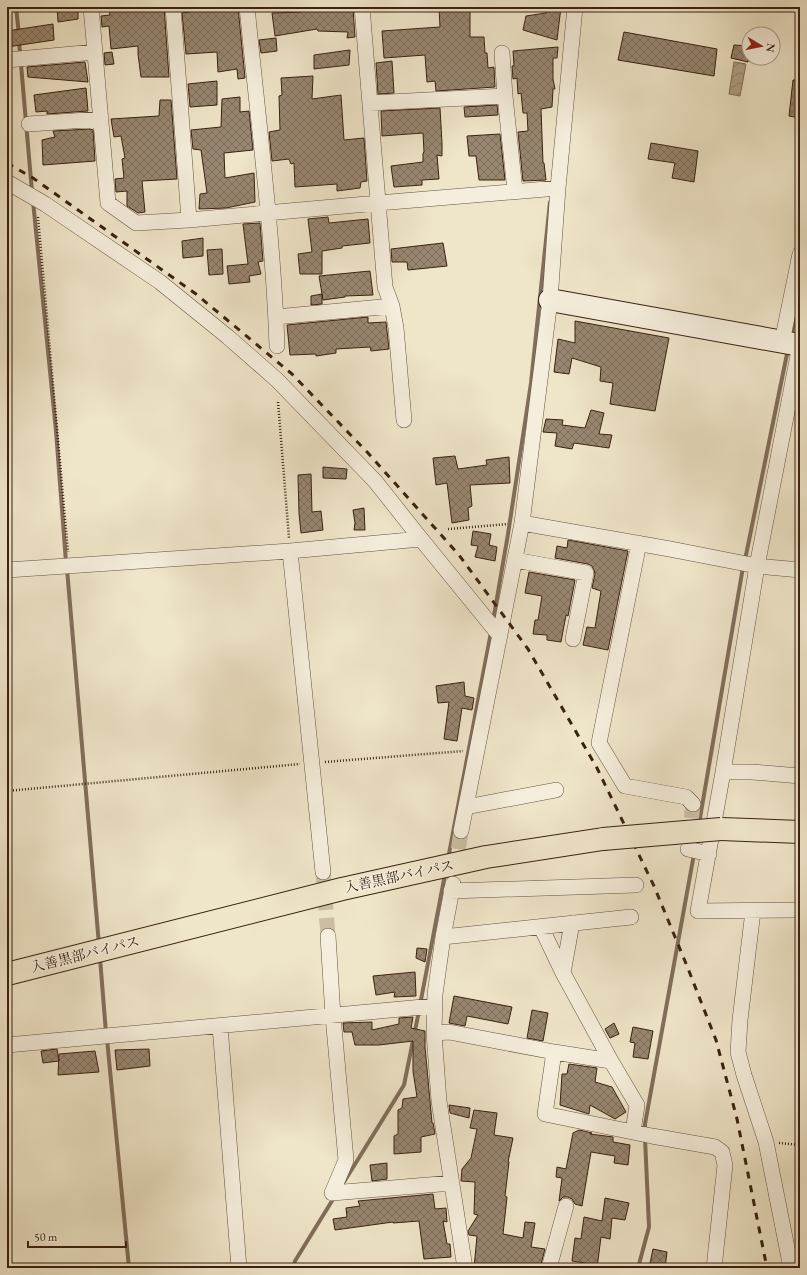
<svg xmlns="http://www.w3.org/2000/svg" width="807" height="1275" font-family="'EB Garamond','Noto Serif JP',serif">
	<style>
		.water { fill: url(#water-waves); stroke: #816e5b }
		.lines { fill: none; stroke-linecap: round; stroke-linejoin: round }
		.stream { stroke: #816e5b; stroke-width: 4 }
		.building { fill: url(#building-cross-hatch); stroke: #392112 }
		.street-tunnel { stroke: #cbbea4; stroke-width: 15; stroke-dasharray: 15 8; stroke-linecap: butt }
		.street-casing { stroke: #665240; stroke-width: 16 }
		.secondary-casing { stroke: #392112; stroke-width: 24 }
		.highway-casing { stroke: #392112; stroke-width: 24 }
		.path { stroke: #392112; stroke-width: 2.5; stroke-dasharray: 1 2; stroke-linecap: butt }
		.street { stroke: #f5eedc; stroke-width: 15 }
		.secondary { stroke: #f5eedc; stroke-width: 22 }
		.highway { stroke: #efe5c9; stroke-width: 22 }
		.rail { stroke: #392112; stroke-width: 3; stroke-dasharray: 7 7; stroke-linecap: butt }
		.highway-bridge-casing { stroke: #392112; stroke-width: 24; stroke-linecap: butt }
		.highway-bridge { stroke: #efe5c9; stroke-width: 22 }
		.labels { text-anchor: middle; stroke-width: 3; stroke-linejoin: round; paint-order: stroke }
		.street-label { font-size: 14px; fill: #392112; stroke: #f5eedc }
	</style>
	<defs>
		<pattern id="water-waves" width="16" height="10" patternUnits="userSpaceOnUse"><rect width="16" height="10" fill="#b1a28b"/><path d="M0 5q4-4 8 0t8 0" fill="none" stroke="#918470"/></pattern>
		<pattern id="building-cross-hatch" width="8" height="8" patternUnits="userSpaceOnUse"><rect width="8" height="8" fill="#988771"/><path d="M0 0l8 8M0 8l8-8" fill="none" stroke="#7d6e5b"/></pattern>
	</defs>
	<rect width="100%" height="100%" fill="#efe5c9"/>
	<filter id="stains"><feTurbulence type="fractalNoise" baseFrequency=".005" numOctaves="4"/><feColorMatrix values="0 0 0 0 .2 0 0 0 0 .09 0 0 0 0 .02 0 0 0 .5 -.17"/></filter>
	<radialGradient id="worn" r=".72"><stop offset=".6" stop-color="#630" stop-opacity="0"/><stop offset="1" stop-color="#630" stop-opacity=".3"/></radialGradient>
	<path class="water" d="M 734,62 L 746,64 L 740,96 L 729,94 Z"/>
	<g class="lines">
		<path class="stream" d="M 16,7 L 19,35
			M 19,41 L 32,192
			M 33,201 L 56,431 L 66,562
			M 791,337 L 800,295
			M 745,560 L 788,349
			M 67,569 L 99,945
			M 493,621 L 508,534 L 531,383 L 550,202
			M 699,824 L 743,567
			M 448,859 L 491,632
			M 100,958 L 106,1033
			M 420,1005 L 445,874
			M 107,1039 L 129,1268
			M 645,1131 L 645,1124 L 694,854
			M 344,1182 L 404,1085 L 419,1011
			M 293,1268 L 295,1261 L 335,1196
			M 638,1268 L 649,1227 L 645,1138"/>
	</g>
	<path class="building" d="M 57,7 L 78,7 L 78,19 L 58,22 Z
		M 109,7 L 164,7 L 169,77 L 141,77 L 138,54 L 138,46 L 111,49 L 109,26 L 102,27 L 101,16 L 110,15 Z
		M 189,7 L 209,7 L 210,9 L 238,7 L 245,78 L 238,79 L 237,69 L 218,72 L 217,52 L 186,54 L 182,13 L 190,12 Z
		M 301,7 L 335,7 L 335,11 L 353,9 L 355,37 L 347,38 L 348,32 L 318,31 L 317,29 L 275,36 L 272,13 L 301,12 Z
		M 439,7 L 470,7 L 470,37 L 484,37 L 485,53 L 487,53 L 488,68 L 494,67 L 495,87 L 436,91 L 435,81 L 427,82 L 425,55 L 384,58 L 382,31 L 440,27 Z
		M 547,7 L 561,7 L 557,40 L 523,30 L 526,16 L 546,13 Z
		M 53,24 L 54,40 L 7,47 L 7,31 Z
		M 624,32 L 717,49 L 714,76 L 618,60 Z
		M 276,38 L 277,51 L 261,53 L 259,40 Z
		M 734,45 L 749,46 L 748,62 L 731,58 Z
		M 558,47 L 557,58 L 553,58 L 553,79 L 555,89 L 553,89 L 552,107 L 541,109 L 543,163 L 544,163 L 546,180 L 523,181 L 518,132 L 528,131 L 527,113 L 523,113 L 521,93 L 518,94 L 517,78 L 513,79 L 512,66 L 514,66 L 513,51 Z
		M 350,50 L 349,65 L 314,69 L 314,55 Z
		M 112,52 L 114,64 L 105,65 L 104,53 Z
		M 392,61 L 394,93 L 378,94 L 376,63 Z
		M 85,62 L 88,82 L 28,77 L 27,67 Z
		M 313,76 L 312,99 L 341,95 L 344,140 L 364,138 L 367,181 L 361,182 L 360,188 L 337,191 L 337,184 L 295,187 L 294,163 L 291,164 L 289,159 L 272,161 L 269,132 L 280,130 L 279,96 L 282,95 L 281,78 Z
		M 793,80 L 800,80 L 800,118 L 789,116 Z
		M 217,81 L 217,105 L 190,107 L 188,84 Z
		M 86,88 L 88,111 L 47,114 L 47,111 L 36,112 L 34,95 Z
		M 240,97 L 240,112 L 249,111 L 253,150 L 224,153 L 225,178 L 254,173 L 255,202 L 226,208 L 199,209 L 200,194 L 207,193 L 201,150 L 193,149 L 191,130 L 221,127 L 222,99 Z
		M 160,100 L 171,100 L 177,179 L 142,181 L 145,212 L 138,213 L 127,206 L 127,191 L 116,192 L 115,179 L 124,178 L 122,159 L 125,158 L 121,136 L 114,137 L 111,119 L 159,116 Z
		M 497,105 L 498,115 L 465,117 L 464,107 Z
		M 440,108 L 442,143 L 442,156 L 437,155 L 439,179 L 422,180 L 422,185 L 394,187 L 391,166 L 423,162 L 423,153 L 424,152 L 423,133 L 382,136 L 381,111 Z
		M 90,129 L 93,130 L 95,161 L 43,165 L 42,140 L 55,137 L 53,131 Z
		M 500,134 L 505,180 L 479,180 L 476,156 L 469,156 L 467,136 Z
		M 651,143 L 698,151 L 694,182 L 672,178 L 675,163 L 648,159 Z
		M 328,217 L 329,223 L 368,219 L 370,243 L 342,246 L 342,248 L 322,251 L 322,274 L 300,274 L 298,254 L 312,252 L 308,219 Z
		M 260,223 L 263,261 L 258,262 L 261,274 L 249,276 L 250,282 L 229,284 L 227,266 L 248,264 L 243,224 Z
		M 203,238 L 203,256 L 183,258 L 182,241 Z
		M 443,243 L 447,266 L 408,270 L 407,262 L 392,262 L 391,249 Z
		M 222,249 L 223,274 L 209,275 L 207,250 Z
		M 370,271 L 373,295 L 345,296 L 345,297 L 323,300 L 319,276 Z
		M 322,294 L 322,304 L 311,305 L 311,296 Z
		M 368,317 L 368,323 L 386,322 L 389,349 L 371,351 L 370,347 L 336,349 L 336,353 L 316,356 L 316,354 L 290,355 L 287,325 Z
		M 575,321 L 669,338 L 655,411 L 610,404 L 613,383 L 600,381 L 601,367 L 572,358 L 569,374 L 554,372 L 558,339 L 575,343 Z
		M 591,410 L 604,413 L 599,434 L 612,435 L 609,448 L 574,443 L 572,449 L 555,446 L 557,433 L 543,432 L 546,419 L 563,420 L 562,425 L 585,428 Z
		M 455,456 L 458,469 L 487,465 L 486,460 L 509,457 L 510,483 L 470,485 L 472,506 L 468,508 L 469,520 L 452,523 L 447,483 L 436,485 L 433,458 Z
		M 323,467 L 347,469 L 346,479 L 323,478 Z
		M 311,474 L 312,512 L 321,511 L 323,530 L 301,533 L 299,513 L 298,475 Z
		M 364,508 L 365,530 L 354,530 L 355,523 L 353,510 Z
		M 473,531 L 491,534 L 489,545 L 497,547 L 495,561 L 475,557 L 478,546 L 471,545 Z
		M 568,540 L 628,551 L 608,650 L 583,645 L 587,627 L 595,628 L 601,591 L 592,588 L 595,574 L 594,570 L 592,566 L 588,564 L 555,558 L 557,546 L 567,548 Z
		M 529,572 L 575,580 L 568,616 L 566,615 L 561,642 L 547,640 L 547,635 L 533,634 L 535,620 L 538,620 L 542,596 L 525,593 Z
		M 464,682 L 465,696 L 474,698 L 472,710 L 462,708 L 457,741 L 444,739 L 449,702 L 438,703 L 436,686 Z
		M 417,948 L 427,949 L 425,962 L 416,958 Z
		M 415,972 L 416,996 L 394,997 L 395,992 L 376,995 L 373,976 Z
		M 454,996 L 512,1007 L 508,1024 L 467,1016 L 465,1026 L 449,1023 Z
		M 532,1010 L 548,1013 L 543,1041 L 527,1038 Z
		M 413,1017 L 411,1028 L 425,1031 L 425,1047 L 432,1123 L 433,1123 L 435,1134 L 421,1137 L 421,1152 L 394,1154 L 394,1136 L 398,1134 L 398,1110 L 402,1108 L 403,1099 L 417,1097 L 413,1071 L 413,1041 L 379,1045 L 355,1045 L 352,1032 L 344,1032 L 343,1023 L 372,1022 L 372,1030 L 399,1024 L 399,1018 Z
		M 614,1023 L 619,1034 L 610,1038 L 605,1029 Z
		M 633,1027 L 653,1031 L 648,1059 L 633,1057 L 635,1043 L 630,1042 Z
		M 57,1049 L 59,1061 L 43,1063 L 41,1051 Z
		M 149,1049 L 150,1066 L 117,1070 L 115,1050 Z
		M 95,1051 L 99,1072 L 58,1075 L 59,1054 Z
		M 569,1064 L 597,1068 L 595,1082 L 612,1087 L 626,1112 L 615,1119 L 590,1105 L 589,1114 L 560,1105 L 562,1074 L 567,1074 Z
		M 449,1105 L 470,1108 L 469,1118 L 450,1113 Z
		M 474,1110 L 497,1113 L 494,1135 L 513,1138 L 508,1162 L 509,1162 L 505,1196 L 507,1197 L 503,1234 L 523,1238 L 525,1222 L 535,1223 L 531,1247 L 545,1249 L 540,1268 L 515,1264 L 514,1268 L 474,1268 L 477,1236 L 469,1235 L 468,1231 L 478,1215 L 474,1214 L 475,1182 L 461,1181 L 462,1169 L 471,1158 L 477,1129 L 470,1128 Z
		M 579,1130 L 592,1133 L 590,1134 L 613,1137 L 613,1142 L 630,1145 L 628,1165 L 614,1163 L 615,1156 L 591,1152 L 582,1206 L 575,1204 L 572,1199 L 568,1197 L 563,1197 L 559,1201 L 562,1178 L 556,1177 L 557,1167 L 566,1169 L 573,1133 Z
		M 387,1163 L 387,1179 L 372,1181 L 370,1165 Z
		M 433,1194 L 435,1209 L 446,1208 L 447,1222 L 443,1221 L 447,1244 L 450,1244 L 451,1257 L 424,1259 L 419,1221 L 393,1223 L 393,1222 L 335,1230 L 333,1219 L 347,1217 L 346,1208 L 360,1206 L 358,1201 Z
		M 605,1198 L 629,1203 L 625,1220 L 612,1218 L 610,1239 L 601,1237 L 597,1268 L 584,1268 L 585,1263 L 572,1261 L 575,1238 L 581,1239 L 584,1217 L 602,1221 Z
		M 653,1249 L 667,1252 L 665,1268 L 649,1268 Z"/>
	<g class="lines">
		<path class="street-tunnel" d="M 689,841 L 693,804
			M 323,872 L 328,936
			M 455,872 L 461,831"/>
		<defs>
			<path id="street" d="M 91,7 L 108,203 L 136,223 L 189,220 L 378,203 L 558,188
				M 173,7 L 189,220
				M 247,7 C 258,120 273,233 277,346
				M 502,53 L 505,96
				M 7,60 L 95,52
				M 370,103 L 505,96 L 515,191
				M 29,124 L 101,119
				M 7,182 L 45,204 L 160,282 L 228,337 L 277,380 L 375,481 L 421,539 L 500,636
				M 392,306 L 396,328 L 404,420
				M 276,317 L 392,306 L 385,287 L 362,7
				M 782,342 L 800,254
				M 522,523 L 670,549 L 757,566 L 800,570
				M 639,543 L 599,743 L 625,786 L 686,797 L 693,804
				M 290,551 L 323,872
				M 515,560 L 586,573 L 573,639
				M 7,570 L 290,551 L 421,539
				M 723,772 L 757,566 L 800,345
				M 800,776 L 752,772 L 723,772 L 698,911 L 800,910
				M 466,807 L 556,790
				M 461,831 L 522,523 L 550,300 L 558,188 L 575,7
				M 688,849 L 709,854
				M 453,884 L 443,937 L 435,994 L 434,1033 L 439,1101 L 465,1268
				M 451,891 L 636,885
				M 753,911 L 740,1020 L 738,1052 L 744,1075 L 766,1142 L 791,1268
				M 572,923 L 563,973 L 611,1061
				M 541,927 L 563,973
				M 328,936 L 333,1016 L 346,1160 L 332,1193 L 452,1183
				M 443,937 L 631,917
				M 220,1026 L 239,1268
				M 434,1033 L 449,1032 L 554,1052 L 545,1114 L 652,1136 L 715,1147 L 722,1152 L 725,1165 L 714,1268
				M 7,1045 L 434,1006
				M 554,1052 L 611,1061 L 637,1105 L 633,1132
				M 549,1268 L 566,1206"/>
			<path id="secondary" d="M 550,300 L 800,345"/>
			<path id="highway" d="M 721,829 L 800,832
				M 7,974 L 342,889 L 486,857 L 603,839"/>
		</defs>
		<use href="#street" class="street-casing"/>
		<use href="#secondary" class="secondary-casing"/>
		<use href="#highway" class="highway-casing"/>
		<path class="path" d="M 38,217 L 68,552
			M 278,402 L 289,538
			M 448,529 L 508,524
			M 325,762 L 463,751
			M 7,791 L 300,764
			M 779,1143 L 800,1145"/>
		<use href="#street" class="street"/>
		<use href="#secondary" class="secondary"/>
		<use href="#highway" class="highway"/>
		<path class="rail" d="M 7,163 L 33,178 L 196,294 L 292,374 L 368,453 L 459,555 L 528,649 L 597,768 L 654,886 L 687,966 L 716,1040 L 737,1119 L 767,1268"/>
		<defs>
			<path id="highway-bridge" d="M 603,839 L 721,829"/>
		</defs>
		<use href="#highway-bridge" class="highway-bridge-casing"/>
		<use href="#highway-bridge" class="highway-bridge"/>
	</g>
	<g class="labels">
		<g class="street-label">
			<text transform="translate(399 876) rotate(-12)" y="5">入善黒部バイパス</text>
			<text transform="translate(85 954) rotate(-14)" y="5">入善黒部バイパス</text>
		</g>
	</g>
	<rect width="807" height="1275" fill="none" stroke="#efe5c9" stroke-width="24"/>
	<rect x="8" y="8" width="791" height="1259" fill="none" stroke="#392112" stroke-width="2"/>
	<rect x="12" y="12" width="783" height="1251" fill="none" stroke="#392112"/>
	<g transform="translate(761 46) rotate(100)"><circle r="19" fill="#f5eedc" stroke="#aa9c8b"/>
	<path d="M0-3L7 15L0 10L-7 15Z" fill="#8f2418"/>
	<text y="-6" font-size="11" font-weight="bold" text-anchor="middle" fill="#392112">N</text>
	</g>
	<path d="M28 1241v6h98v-6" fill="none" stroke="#392112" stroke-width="2"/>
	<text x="34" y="1241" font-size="12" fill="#392112" stroke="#f5eedc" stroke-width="3" paint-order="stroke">50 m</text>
	<rect width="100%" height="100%" filter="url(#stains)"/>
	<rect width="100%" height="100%" fill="url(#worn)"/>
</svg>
